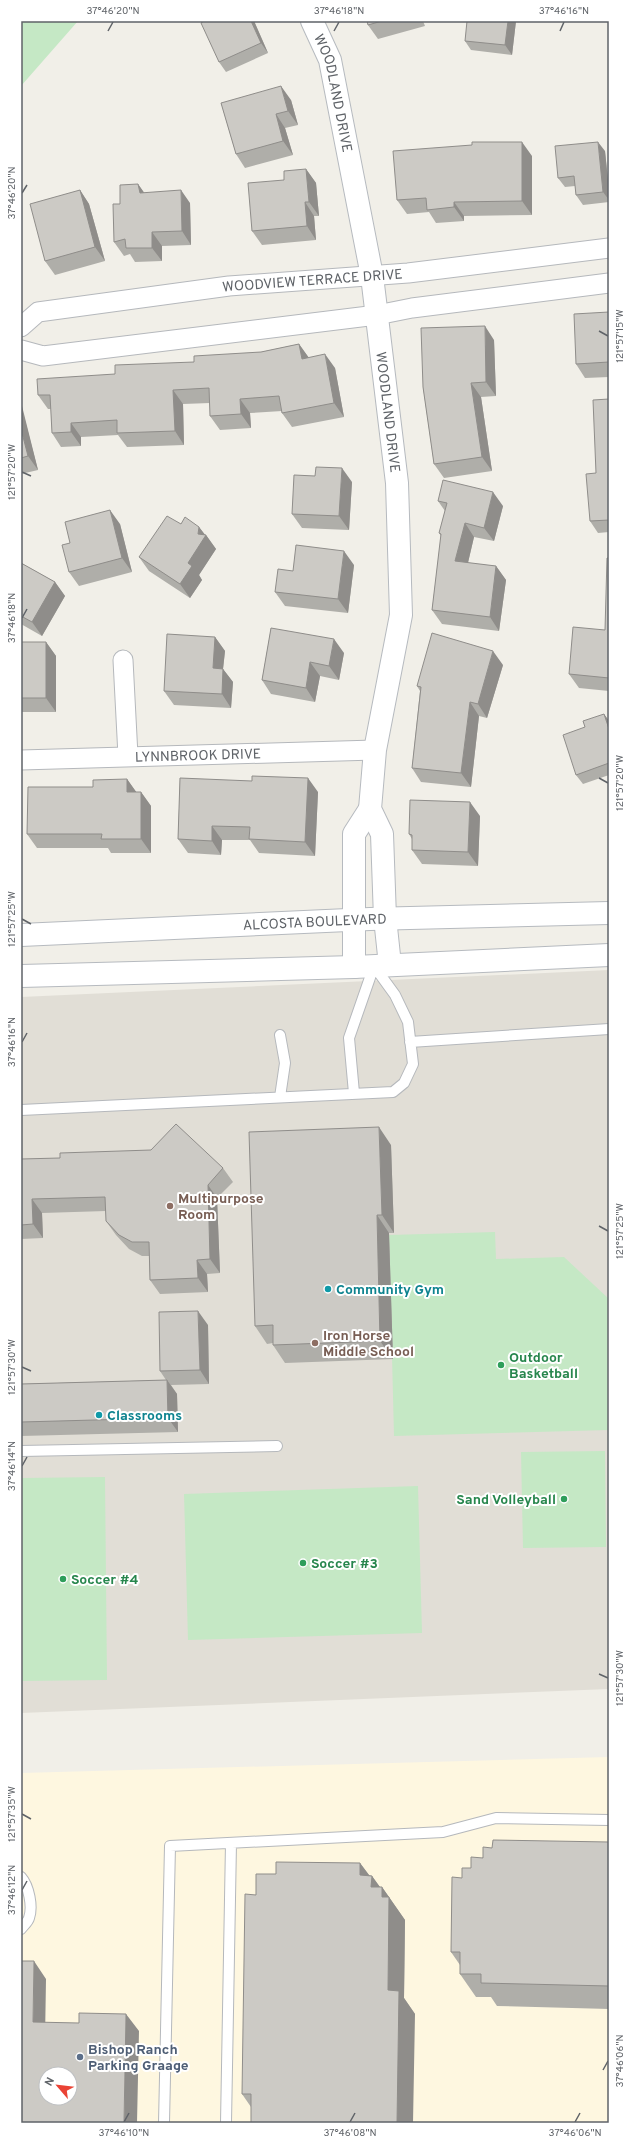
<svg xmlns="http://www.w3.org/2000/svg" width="630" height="2144" font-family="Overpass,sans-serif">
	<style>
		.commercial { fill: #fef7e0; fill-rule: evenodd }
		.education { fill: #e1ded6 }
		.green { fill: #c5e8c5 }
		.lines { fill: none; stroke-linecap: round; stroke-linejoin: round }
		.lane-casing { stroke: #b5b8bc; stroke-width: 12 }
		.street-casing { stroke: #b5b8bc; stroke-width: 21 }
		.secondary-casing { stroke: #b6babf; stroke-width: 24 }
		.lane { stroke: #fff; stroke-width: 10 }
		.street { stroke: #fff; stroke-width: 19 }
		.secondary { stroke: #fff; stroke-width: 22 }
		.wall { fill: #afaea9 }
		.shaded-wall { fill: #8f8d8a }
		.building { fill: #cccac5; stroke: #8f8d8a; fill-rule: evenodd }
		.ticks { fill: none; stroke: #5f6368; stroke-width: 1.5 }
		.education-dot { fill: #8d6e63; stroke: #fff; stroke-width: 1.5 }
		.culture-dot { fill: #0f9aa8; stroke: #fff; stroke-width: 1.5 }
		.leisure-dot { fill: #2e9e5b; stroke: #fff; stroke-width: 1.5 }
		.service-dot { fill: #5c6f8a; stroke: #fff; stroke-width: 1.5 }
		.labels { text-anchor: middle; stroke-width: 4; stroke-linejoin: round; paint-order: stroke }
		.street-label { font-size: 14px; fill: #5f6368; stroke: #fff }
		.education-label { font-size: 14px; font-weight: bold; fill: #785e54; stroke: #fff; text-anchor: start }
		.culture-label { font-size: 14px; font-weight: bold; fill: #0d838f; stroke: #fff; text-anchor: start }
		.leisure-label { font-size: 14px; font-weight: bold; fill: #27864d; stroke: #fff; text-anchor: start }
		.service-label { font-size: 14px; font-weight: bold; fill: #4e5e75; stroke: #fff; text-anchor: start }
		.neatline { fill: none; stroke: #5f6368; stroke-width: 1.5 }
		.ticks-label { font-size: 10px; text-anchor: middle; fill: #5f6368 }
	</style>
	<rect width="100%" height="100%" fill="#f1efe8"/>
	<path class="commercial" d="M 609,1757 L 609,2123 L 21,2123 L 21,1773 ZM 46,2074 L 70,2074 L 70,2098 L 46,2098 Z"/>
	<path class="education" d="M 609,970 L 609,1689 L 21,1713 L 21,997 Z"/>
	<path class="green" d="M 21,21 L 78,21 L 21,86 Z
		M 495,1232 L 496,1259 L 564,1257 L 609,1299 L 609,1430 L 394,1436 L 389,1235 Z
		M 605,1451 L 606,1547 L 523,1548 L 521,1452 Z
		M 105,1477 L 107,1680 L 21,1681 L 21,1478 Z
		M 418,1486 L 422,1633 L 188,1640 L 184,1494 Z"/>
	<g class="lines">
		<defs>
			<path id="lane" d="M 410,1042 L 609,1029
				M 354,1093 L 349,1038 L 374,966
				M 280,1097 L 285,1063 L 280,1035
				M 21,1110 L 393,1092 L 404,1083 L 413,1064 L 408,1022 L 395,995 L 374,966
				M 21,1451 L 277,1446
				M 21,1877 C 29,1886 33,1907 29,1918 C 28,1922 23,1926 21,1929
				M 164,2123 L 170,1846 L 443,1832 L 496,1818 L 609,1820
				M 226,2123 L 231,1843"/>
			<g id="street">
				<path id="s1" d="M 21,327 L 38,312 L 229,286 L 408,273 L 609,248"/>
				<path d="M 21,350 L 43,356 L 377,315 L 412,308 L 609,283"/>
				<path d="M 123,660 L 128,756"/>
				<path id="s2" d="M 21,760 L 375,750"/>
			</g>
			<g id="secondary">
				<path id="s3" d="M 312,21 L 330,60 L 372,276 L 397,483 L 401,615 L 375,750 L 370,809 L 382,834 L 385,918 L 390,965"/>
				<path id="s4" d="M 21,935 L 370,919 L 609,913"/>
				<path d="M 354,967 L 354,834 L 370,809"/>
				<path d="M 21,976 L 354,967 L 609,955"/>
			</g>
		</defs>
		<use href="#lane" class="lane-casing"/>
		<use href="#street" class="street-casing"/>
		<use href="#secondary" class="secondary-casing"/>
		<use href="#lane" class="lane"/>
		<use href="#street" class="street"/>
		<use href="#secondary" class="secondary"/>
	</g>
	<path class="wall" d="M 204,21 L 254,21 L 268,53 L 226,72 L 219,62 Z
		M 367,21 L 423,21 L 425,26 L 378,39 L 368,25 Z
		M 516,21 L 512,55 L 471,50 L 465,41 Z
		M 291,100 L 298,125 L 285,128 L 293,155 L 245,168 L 236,154 L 221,103 Z
		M 605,151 L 609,190 L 609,202 L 583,205 L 576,195 L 575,186 L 565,187 L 558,178 Z
		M 532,156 L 532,215 L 464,216 L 464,221 L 436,223 L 429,212 L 407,214 L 397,200 Z
		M 306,169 L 316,183 L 319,216 L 314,216 L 316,240 L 262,245 L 252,231 L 284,180 Z
		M 138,184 L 144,193 L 190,203 L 191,245 L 162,246 L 162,261 L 135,262 L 130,254 L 124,256 L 114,242 L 120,204 Z
		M 80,190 L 89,204 L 105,261 L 55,275 L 45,261 Z
		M 609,312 L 609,377 L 585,378 L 576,364 Z
		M 494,340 L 496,396 L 481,397 L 492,471 L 444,478 L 434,464 L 423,387 Z
		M 299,344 L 309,358 L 335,368 L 344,417 L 292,427 L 282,413 L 282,411 L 250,413 L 251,428 L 220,430 L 210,416 L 210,403 L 183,404 L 184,445 L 127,447 L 118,435 L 81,437 L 81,446 L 61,447 L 52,433 L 51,409 L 48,409 L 38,395 L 115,374 L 261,352 Z
		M 609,399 L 609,532 L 598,533 L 590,521 L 596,473 Z
		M 21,405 L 38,470 L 21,474 Z
		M 352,482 L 349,530 L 302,528 L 292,514 Z
		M 438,501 L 503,506 L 494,541 L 474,537 L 468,563 L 496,566 L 506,580 L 499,631 L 442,624 L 432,610 L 441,536 L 439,533 L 445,511 Z
		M 120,524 L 132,572 L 79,586 L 69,572 L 70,543 Z
		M 181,524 L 199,527 L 205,535 L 206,535 L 216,549 L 199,575 L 202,580 L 190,598 L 149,571 L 139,557 Z
		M 609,558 L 609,691 L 579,688 L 569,674 L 605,630 Z
		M 21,563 L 55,582 L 65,596 L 42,636 L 21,624 Z
		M 354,565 L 348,613 L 285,606 L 275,592 L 293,571 Z
		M 271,628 L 344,653 L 339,680 L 320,676 L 315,702 L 271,694 L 262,680 Z
		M 215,637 L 225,651 L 223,669 L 233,682 L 231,708 L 174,705 L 164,691 Z
		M 21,642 L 46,642 L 56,656 L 56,712 L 21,712 Z
		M 503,665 L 487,718 L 479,716 L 471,787 L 421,782 L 412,768 L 420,691 L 417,686 Z
		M 604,714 L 609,721 L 609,775 L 583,784 L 576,775 L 585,727 Z
		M 180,778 L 318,792 L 315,856 L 259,853 L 250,840 L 222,840 L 221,855 L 188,853 L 178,839 Z
		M 127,779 L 136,792 L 141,792 L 151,806 L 151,853 L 111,853 L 108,848 L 37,848 L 27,834 L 93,787 Z
		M 480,816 L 478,866 L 422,864 L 412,850 L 412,839 L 409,834 Z
		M 391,1145 L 394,1233 L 389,1233 L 393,1359 L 285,1363 L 273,1345 L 273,1343 L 267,1344 L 255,1326 Z
		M 21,1159 L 223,1168 L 233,1182 L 217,1198 L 220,1273 L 207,1274 L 208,1292 L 160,1294 L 150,1280 L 149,1256 L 142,1256 L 129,1249 L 116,1235 L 106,1221 L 106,1211 L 42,1213 L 43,1238 L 21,1239 Z
		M 208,1325 L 209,1384 L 171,1385 L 177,1394 L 178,1432 L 21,1436 L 21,1384 L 166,1380 L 160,1371 Z
		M 609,1842 L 609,2009 L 497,2006 L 491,1997 L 476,1997 L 460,1974 L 460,1965 L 451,1952 L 462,1878 L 492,1848 Z
		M 360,1863 L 369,1875 L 372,1876 L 380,1887 L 382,1887 L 405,1920 L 404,1998 L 415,2014 L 251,2107 L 242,2094 L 256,1895 L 276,1874 Z"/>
	<path class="shaded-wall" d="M 251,21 L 254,21 L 268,53 L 261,43 Z
		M 508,21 L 516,21 L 512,55 L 505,45 Z
		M 281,86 L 291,100 L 298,125 L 288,111 Z
		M 276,114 L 285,128 L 293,155 L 283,141 Z
		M 522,142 L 532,156 L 532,215 L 522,201 Z
		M 598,142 L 605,151 L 609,190 L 609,200 L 603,192 Z
		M 306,169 L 316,183 L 319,216 L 309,202 Z
		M 138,184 L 148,198 L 140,193 Z
		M 80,190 L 89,204 L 105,261 L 95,247 Z
		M 181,190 L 190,203 L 191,245 L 182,231 Z
		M 305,202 L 314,216 L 316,240 L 307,226 Z
		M 454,202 L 464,216 L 464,221 L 454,207 Z
		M 152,232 L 162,246 L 162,261 L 152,248 Z
		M 485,326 L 494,340 L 496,396 L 486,382 Z
		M 299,344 L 309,358 L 302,359 Z
		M 325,354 L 335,368 L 344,417 L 334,403 Z
		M 471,383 L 481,397 L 492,471 L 482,457 Z
		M 173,390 L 183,404 L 184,445 L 175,431 Z
		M 240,399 L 250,413 L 251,428 L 241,414 Z
		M 21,405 L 22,406 L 38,470 L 28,456 L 21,429 Z
		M 71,423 L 81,437 L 81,446 L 71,432 Z
		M 342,468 L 352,482 L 349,530 L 339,516 Z
		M 493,492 L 503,506 L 494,541 L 484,528 Z
		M 110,510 L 120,524 L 132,572 L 122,558 Z
		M 465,523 L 474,537 L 465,575 L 455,561 Z
		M 199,527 L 206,536 L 206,535 L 216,549 L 199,575 L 202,580 L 190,598 L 180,584 L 198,534 Z
		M 344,551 L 354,565 L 348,613 L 338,599 Z
		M 496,566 L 506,580 L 499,631 L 490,617 Z
		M 55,582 L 65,596 L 42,636 L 32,622 Z
		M 215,637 L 225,651 L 223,669 L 233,682 L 231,708 L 222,694 L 213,668 Z
		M 334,639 L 344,653 L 339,680 L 329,666 Z
		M 46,642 L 56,656 L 56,712 L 46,698 Z
		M 493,651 L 503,665 L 487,718 L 478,704 Z
		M 310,662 L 320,676 L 315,702 L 306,688 Z
		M 470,702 L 479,716 L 471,787 L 461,773 Z
		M 604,714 L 609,721 L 609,729 Z
		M 308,778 L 318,792 L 315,856 L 305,842 Z
		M 127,779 L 137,793 L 127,792 Z
		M 141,792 L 151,806 L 151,853 L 141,839 Z
		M 470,802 L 480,816 L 478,866 L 468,852 Z
		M 212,826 L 222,840 L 221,855 L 212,841 Z
		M 379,1127 L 391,1145 L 394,1233 L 382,1215 Z
		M 208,1185 L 217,1198 L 220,1273 L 210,1259 Z
		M 32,1199 L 42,1213 L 43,1238 L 33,1224 Z
		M 377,1215 L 389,1233 L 393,1359 L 380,1341 Z
		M 197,1260 L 207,1274 L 208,1292 L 198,1278 Z
		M 198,1311 L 208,1325 L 209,1384 L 200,1370 Z
		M 167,1380 L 177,1394 L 178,1432 L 168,1418 Z
		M 360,1863 L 372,1879 L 372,1876 L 382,1890 L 382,1887 L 405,1920 L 404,1998 L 415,2014 L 413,2123 L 397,2123 L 388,1990 L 360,1875 Z
		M 34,1961 L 46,1979 L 45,2040 L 33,2022 Z
		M 126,2014 L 139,2031 L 137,2123 L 124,2123 Z"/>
	<path class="building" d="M 204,21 L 251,21 L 261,43 L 219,62 L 201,23 Z
		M 367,21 L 382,21 L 368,25 Z
		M 467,21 L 508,21 L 505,45 L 465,41 Z
		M 281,86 L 288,111 L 276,114 L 283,141 L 236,154 L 221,103 Z
		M 472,142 L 522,142 L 522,201 L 454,202 L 454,207 L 427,210 L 426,198 L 397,200 L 393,151 L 472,145 Z
		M 598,142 L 603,192 L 576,195 L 574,176 L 558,178 L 555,146 Z
		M 306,169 L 309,202 L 305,202 L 307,226 L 252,231 L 248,183 L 284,180 L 284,171 Z
		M 138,184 L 140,193 L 181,190 L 182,231 L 152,232 L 152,248 L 126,248 L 125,239 L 114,242 L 113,204 L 120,204 L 120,185 Z
		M 80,190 L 95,247 L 45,261 L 30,204 Z
		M 609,312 L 609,362 L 576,364 L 574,314 Z
		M 485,326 L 486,382 L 471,383 L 482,457 L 434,464 L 423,387 L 421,328 Z
		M 299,344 L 302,359 L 325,354 L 334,403 L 282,413 L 279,396 L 240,399 L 241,414 L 210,416 L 209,388 L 173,390 L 175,431 L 117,433 L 117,420 L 71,423 L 71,432 L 52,433 L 50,395 L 38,395 L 37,379 L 115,374 L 115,365 L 194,362 L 194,356 L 261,352 Z
		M 609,399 L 609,520 L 590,521 L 586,474 L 596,473 L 593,400 Z
		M 21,429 L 28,456 L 21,458 Z
		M 316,467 L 342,468 L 339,516 L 292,514 L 294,475 L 315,476 Z
		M 443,480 L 493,492 L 484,528 L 465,523 L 455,561 L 496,566 L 490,617 L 432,610 L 441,534 L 439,533 L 447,503 L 438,501 Z
		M 110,510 L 122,558 L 69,572 L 62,545 L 70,543 L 65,522 Z
		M 167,516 L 181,524 L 185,517 L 199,527 L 198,534 L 206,535 L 188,563 L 192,566 L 180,584 L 139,557 Z
		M 296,545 L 344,551 L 338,599 L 275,592 L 278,569 L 293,571 Z
		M 607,558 L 609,558 L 609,678 L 569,674 L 573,627 L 605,630 Z
		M 21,563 L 55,582 L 32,622 L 21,616 Z
		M 271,628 L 334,639 L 329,666 L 310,662 L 306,688 L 262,680 Z
		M 432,633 L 493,651 L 478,704 L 470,702 L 461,773 L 412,768 L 421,687 L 417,686 Z
		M 167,634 L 215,637 L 213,668 L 223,669 L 222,694 L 164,691 Z
		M 21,642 L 46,642 L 46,698 L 21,698 Z
		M 604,714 L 609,729 L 609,763 L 576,775 L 563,735 L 585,727 L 583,721 Z
		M 252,776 L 308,778 L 305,842 L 249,839 L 250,827 L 212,826 L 212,841 L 178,839 L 180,778 L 252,781 Z
		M 127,779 L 127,792 L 141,792 L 141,839 L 101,839 L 102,834 L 27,834 L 28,787 L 93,787 L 93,780 Z
		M 410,800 L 470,802 L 468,852 L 412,850 L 412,835 L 409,834 Z
		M 176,1124 L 223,1168 L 208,1185 L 210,1259 L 197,1260 L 198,1278 L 150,1280 L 149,1242 L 132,1242 L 119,1235 L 106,1221 L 105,1197 L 32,1199 L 33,1224 L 21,1225 L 21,1159 L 60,1158 L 60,1153 L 151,1150 Z
		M 379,1127 L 382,1215 L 377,1215 L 380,1341 L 273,1345 L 273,1325 L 255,1326 L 249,1132 Z
		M 198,1311 L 200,1370 L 160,1371 L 159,1312 Z
		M 167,1380 L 168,1418 L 21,1422 L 21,1384 Z
		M 493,1840 L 609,1842 L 609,1986 L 481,1983 L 481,1974 L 460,1974 L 460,1952 L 451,1952 L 452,1877 L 462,1878 L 462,1868 L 471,1868 L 471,1857 L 483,1858 L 483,1847 L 492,1848 Z
		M 276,1862 L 360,1863 L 360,1875 L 372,1876 L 371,1887 L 382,1887 L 382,1897 L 389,1897 L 388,1990 L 399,1991 L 397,2123 L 251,2123 L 251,2094 L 242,2094 L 245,1894 L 256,1895 L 256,1874 L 276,1874 Z
		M 21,1961 L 34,1961 L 33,2022 L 79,2023 L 79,2013 L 126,2014 L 124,2123 L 21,2123 ZM 46,2074 L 70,2074 L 70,2098 L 46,2098 Z"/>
	<path class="ticks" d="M 108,31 L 113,22M 334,31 L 339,22M 560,31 L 564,22M 22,193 L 27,185M 599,331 L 608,336M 22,472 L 31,476M 22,618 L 27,609M 599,778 L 608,783M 22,919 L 31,924M 22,1042 L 27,1033M 599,1226 L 608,1231M 22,1367 L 31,1371M 22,1466 L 27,1457M 599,1674 L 608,1678M 22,1814 L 31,1819M 22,1890 L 27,1881M 603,2070 L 608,2061M 124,2122 L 129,2113M 350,2122 L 355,2113M 575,2122 L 580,2113"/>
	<g class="education-dot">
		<circle cx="170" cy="1206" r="4"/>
		<circle cx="315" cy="1343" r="4"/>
	</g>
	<g class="culture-dot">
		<circle cx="328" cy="1289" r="4"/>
		<circle cx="99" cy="1415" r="4"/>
	</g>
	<g class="leisure-dot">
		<circle cx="501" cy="1365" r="4"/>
		<circle cx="564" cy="1499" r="4"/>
		<circle cx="303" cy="1563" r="4"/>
		<circle cx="63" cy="1579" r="4"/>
	</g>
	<circle class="service-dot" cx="80" cy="2057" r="4"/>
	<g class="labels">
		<g class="street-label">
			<text dy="5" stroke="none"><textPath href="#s3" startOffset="76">WOODLAND DRIVE</textPath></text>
			<text dy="5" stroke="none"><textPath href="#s1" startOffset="299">WOODVIEW TERRACE DRIVE</textPath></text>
			<text dy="5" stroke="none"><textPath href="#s3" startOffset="400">WOODLAND DRIVE</textPath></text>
			<text dy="5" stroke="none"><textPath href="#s2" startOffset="177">LYNNBROOK DRIVE</textPath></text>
			<text dy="5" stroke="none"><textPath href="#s4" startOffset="294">ALCOSTA BOULEVARD</textPath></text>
		</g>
		<g class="education-label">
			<text x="178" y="1203">Multipurpose<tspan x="178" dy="16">Room</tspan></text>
			<text x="323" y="1340">Iron Horse<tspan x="323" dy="16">Middle School</tspan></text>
		</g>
		<g class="culture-label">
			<text x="336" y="1294">Community Gym</text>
			<text x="107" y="1420">Classrooms</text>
		</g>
		<g class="leisure-label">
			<text x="509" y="1362">Outdoor<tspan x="509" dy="16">Basketball</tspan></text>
			<text x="556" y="1504" text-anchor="end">Sand Volleyball</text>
			<text x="311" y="1568">Soccer #3</text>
			<text x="71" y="1584">Soccer #4</text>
		</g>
		<g class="service-label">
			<text x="88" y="2054">Bishop Ranch<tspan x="88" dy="16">Parking Graage</tspan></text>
		</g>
	</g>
	<rect width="630" height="2144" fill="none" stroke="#ffffff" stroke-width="44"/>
	<g transform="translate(58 2086) rotate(298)"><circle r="19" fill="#ffffff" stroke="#bfc1c3"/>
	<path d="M0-3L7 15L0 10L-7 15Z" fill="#ea4335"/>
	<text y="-6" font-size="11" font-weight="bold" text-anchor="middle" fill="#5f6368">N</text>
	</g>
	<rect x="22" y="22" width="586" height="2100" class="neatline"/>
	<g class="ticks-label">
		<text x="113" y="14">37°46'20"N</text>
		<text x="339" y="14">37°46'18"N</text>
		<text x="564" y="14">37°46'16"N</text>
		<text transform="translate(11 193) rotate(-90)" y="4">37°46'20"N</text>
		<text transform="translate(619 336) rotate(-90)" y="4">121°57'15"W</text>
		<text transform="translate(11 472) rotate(-90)" y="4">121°57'20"W</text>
		<text transform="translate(11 618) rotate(-90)" y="4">37°46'18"N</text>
		<text transform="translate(619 783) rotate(-90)" y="4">121°57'20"W</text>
		<text transform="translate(11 919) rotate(-90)" y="4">121°57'25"W</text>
		<text transform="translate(11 1042) rotate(-90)" y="4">37°46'16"N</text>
		<text transform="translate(619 1231) rotate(-90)" y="4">121°57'25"W</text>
		<text transform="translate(11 1367) rotate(-90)" y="4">121°57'30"W</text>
		<text transform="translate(11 1466) rotate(-90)" y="4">37°46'14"N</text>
		<text transform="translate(619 1678) rotate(-90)" y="4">121°57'30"W</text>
		<text transform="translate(11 1814) rotate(-90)" y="4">121°57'35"W</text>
		<text transform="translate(11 1890) rotate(-90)" y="4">37°46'12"N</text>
		<text transform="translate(619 2061) rotate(-90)" y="4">37°46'06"N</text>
		<text x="124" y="2136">37°46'10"N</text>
		<text x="350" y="2136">37°46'08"N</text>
		<text x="575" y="2136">37°46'06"N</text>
	</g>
</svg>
